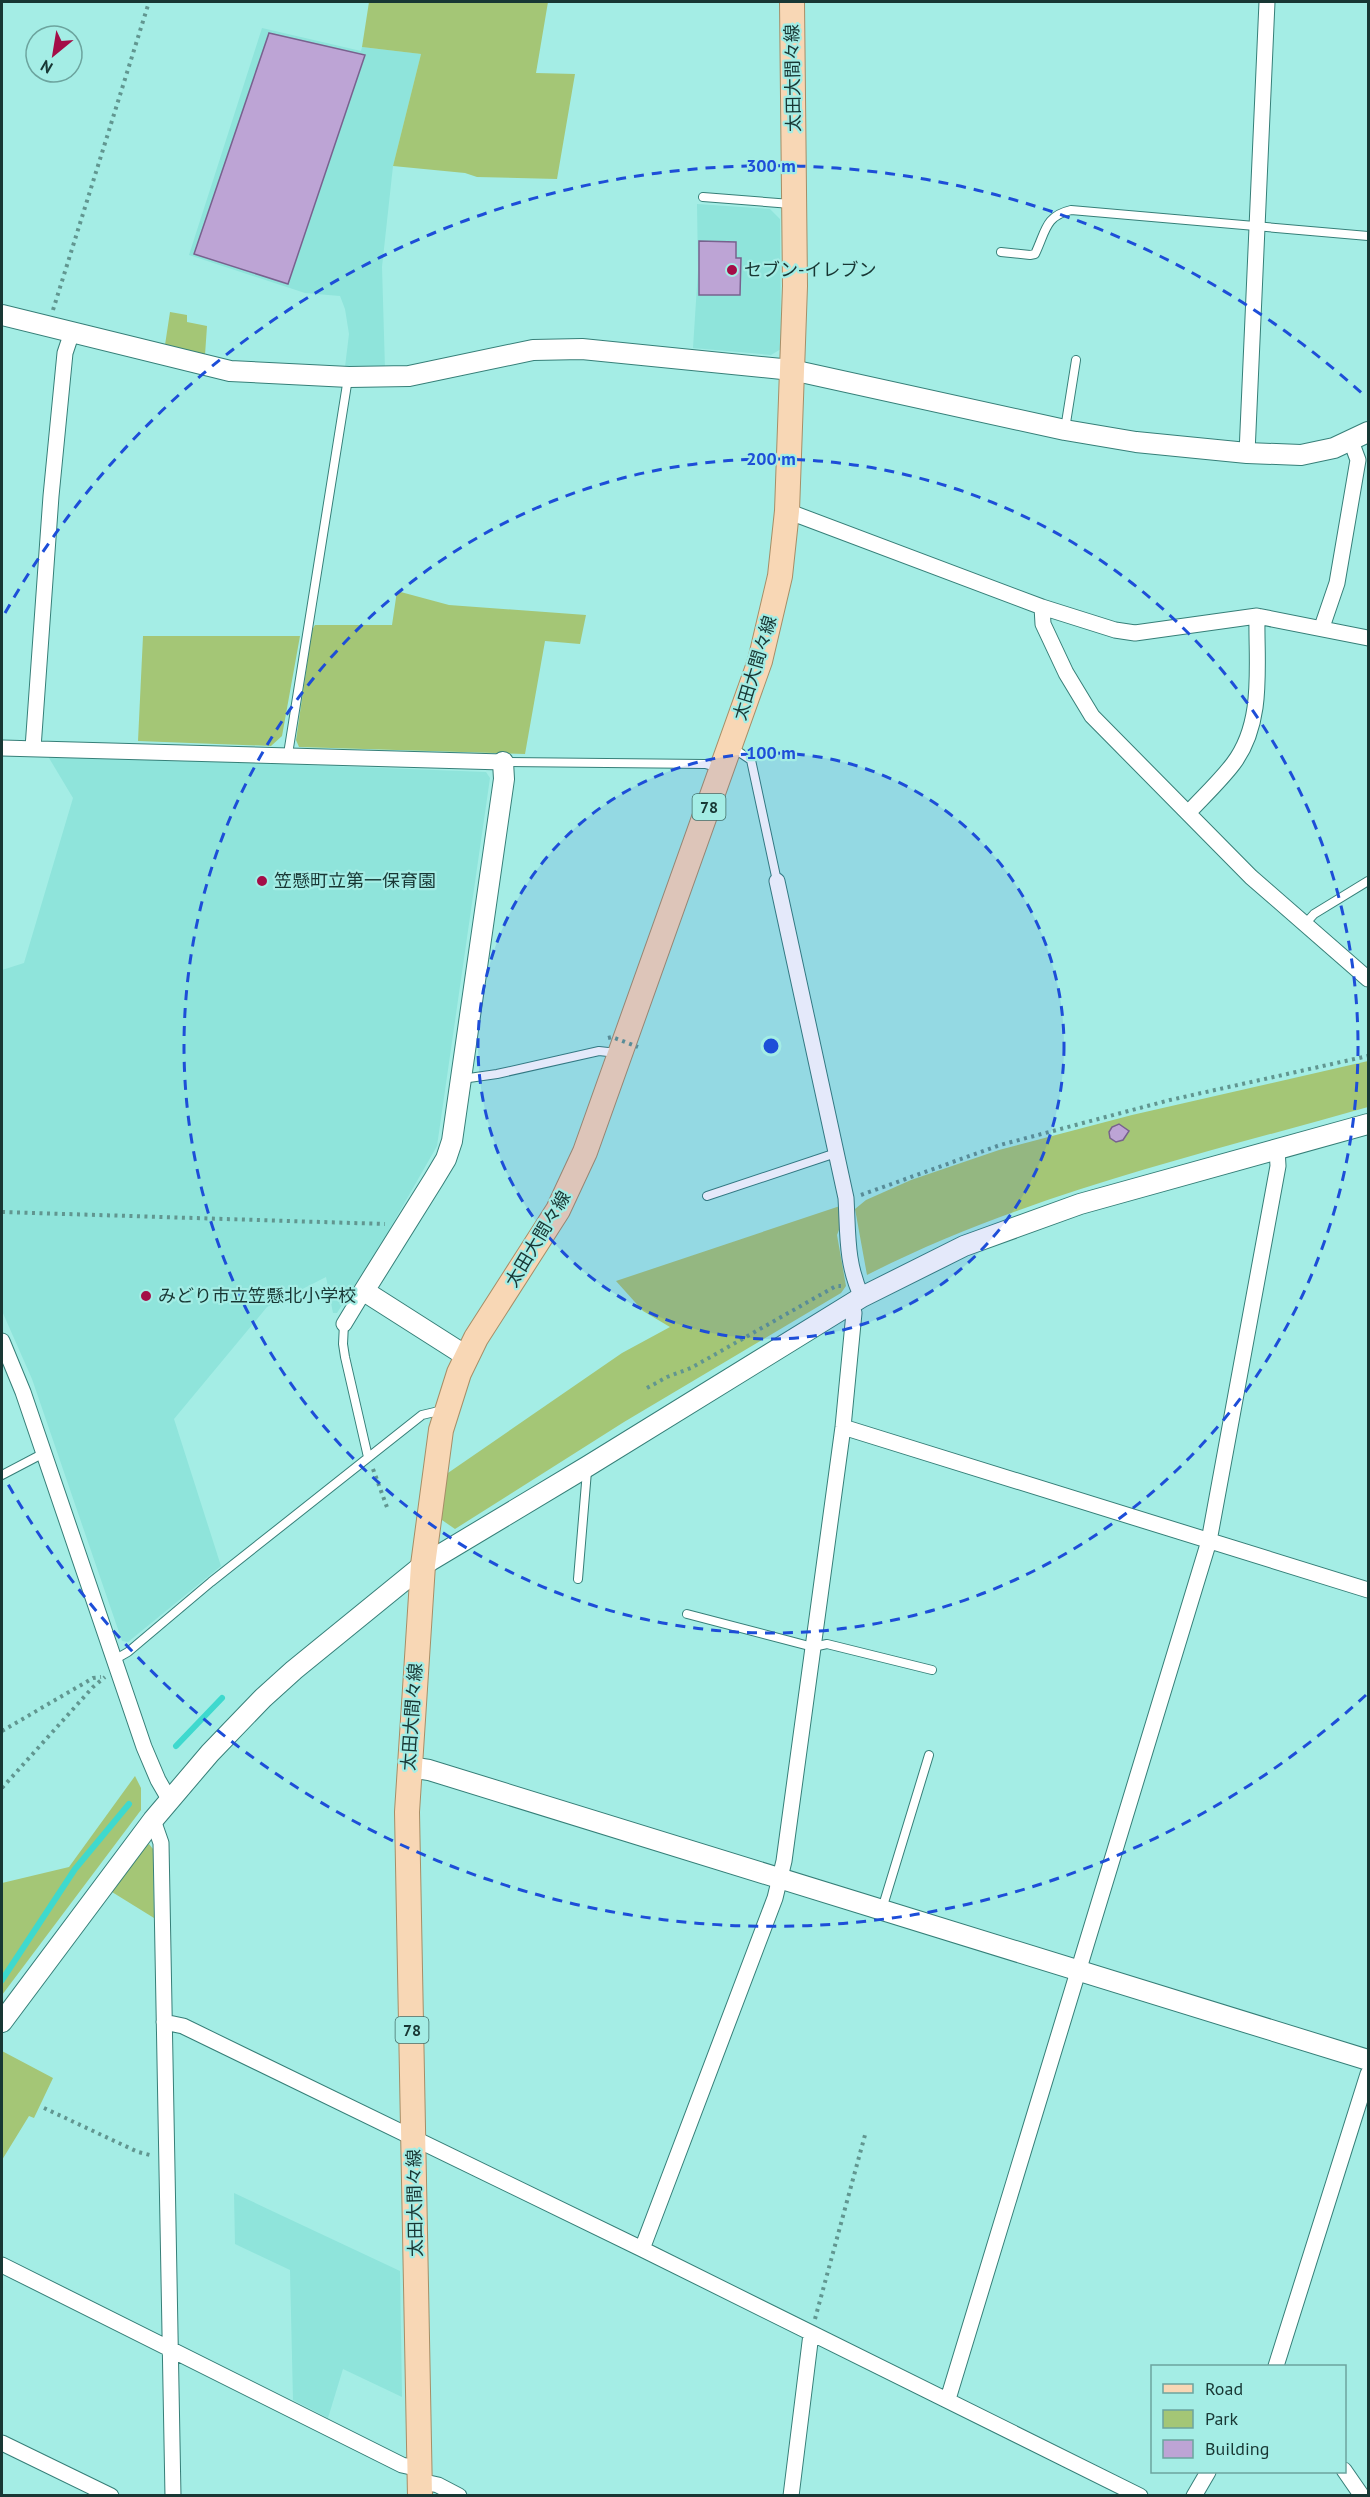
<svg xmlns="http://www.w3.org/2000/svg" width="1370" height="2497" font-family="'PT Sans','Noto Sans JP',sans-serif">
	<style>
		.built { fill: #8fe4db }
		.green { fill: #a4c676 }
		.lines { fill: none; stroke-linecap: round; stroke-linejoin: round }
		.stream { stroke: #3ed9ce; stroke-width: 6 }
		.building { fill: #bda4d5; stroke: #78618e; stroke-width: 1.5 }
		.service-casing { stroke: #367f78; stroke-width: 10 }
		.minor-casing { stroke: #367f78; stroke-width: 17 }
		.tertiary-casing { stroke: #367f78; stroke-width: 22 }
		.primary-casing { stroke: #a68e67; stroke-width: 26 }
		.path { stroke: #619690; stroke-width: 4; stroke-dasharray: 3 4.5; stroke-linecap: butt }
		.service { stroke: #fff; stroke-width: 8 }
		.minor { stroke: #fff; stroke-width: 15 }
		.tertiary { stroke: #fff; stroke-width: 20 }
		.primary { stroke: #f8d7b5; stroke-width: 24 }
		.path-bridge { stroke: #619690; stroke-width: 4; stroke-dasharray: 3 4.5; stroke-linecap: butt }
		.ring { fill: none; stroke: #1d4ed8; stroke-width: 3; stroke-dasharray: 10 8 }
		.poi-dot { fill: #a40d47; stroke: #a4ede5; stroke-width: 2 }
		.labels { text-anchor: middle; stroke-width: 4.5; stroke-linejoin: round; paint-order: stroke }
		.shield { fill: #a4ede5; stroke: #426e69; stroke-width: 1.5 }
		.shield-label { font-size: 16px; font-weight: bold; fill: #183734 }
		.street-label { font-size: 18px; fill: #183734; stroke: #a4ede5 }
		.poi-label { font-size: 18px; fill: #183734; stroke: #a4ede5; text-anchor: start }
		.centre { fill: #1d4ed8; stroke: #a4ede5; stroke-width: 3 }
		.ring-label { font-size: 18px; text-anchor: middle; font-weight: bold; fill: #1d4ed8; stroke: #a4ede5; stroke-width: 4.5; stroke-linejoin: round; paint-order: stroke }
	</style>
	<rect width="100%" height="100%" fill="#a4ede5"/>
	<path class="built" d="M 262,28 L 361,51 L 362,47 L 421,54 L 393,166 L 382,267 L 385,369 L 345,367 L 349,334 L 345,309 L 340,296 L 305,293 L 189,255 Z
		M 697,204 L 770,209 L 780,219 L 781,349 L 771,355 L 693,348 L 698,270 Z
		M 50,755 L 486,772 L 490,778 L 437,1146 L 389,1230 L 337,1313 L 333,1313 L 326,1277 L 267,1307 L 174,1419 L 221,1566 L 128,1642 L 122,1641 L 32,1379 L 2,1311 L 2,970 L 24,963 L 73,798 L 49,758 Z
		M 234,2193 L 400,2271 L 402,2397 L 343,2369 L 328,2418 L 293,2400 L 290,2270 L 235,2244 Z"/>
	<path class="green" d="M 369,2 L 548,2 L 536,73 L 575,74 L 557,179 L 477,177 L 465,173 L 393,166 L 421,54 L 362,47 Z
		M 170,312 L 187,315 L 187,322 L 207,326 L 205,355 L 165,345 Z
		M 397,591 L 449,605 L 586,615 L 580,644 L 545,641 L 525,754 L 299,747 L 296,740 L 312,630 L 315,625 L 392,625 Z
		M 143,636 L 300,636 L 282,736 L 271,746 L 138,741 Z
		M 1368,1061 L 1368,1107 C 1199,1155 1024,1195 867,1275 L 855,1209 L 866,1200 L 911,1180 L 999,1150 L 1132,1115 Z
		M 840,1206 L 842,1222 L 837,1235 L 846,1286 L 841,1293 L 624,1422 L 455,1529 L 439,1518 L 445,1475 L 622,1353 L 670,1327 L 643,1311 L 616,1281 Z
		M 135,1776 L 141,1788 L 141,1810 L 2,1995 L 2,1883 L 69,1867 Z
		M 149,1844 L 153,1849 L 154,1918 L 112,1892 L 147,1845 Z
		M 2,2051 L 53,2078 L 34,2118 L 29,2116 L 2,2160 Z"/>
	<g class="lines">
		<path class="stream" d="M 176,1746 L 222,1698
			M 2,1980 L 75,1869 L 129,1804"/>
	</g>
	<path class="building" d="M 269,33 L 365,55 L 288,284 L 194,254 Z
		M 699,241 L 736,242 L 736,258 L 741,258 L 740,295 L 699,295 Z
		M 1119,1124 L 1129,1131 L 1123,1140 L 1116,1142 L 1110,1138 L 1109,1132 L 1112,1127 Z"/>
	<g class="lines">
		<defs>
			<path id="service" d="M 703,197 L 791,204
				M 1001,252 L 1030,255 L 1035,254 C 1046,231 1045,216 1071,210 L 1368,236
				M 1065,429 L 1076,360
				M 733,748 L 751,760 L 777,881
				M 288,754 L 348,378
				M 505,762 L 705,764 L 720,768
				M 1305,924 L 1314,914 L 1368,881
				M 462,1079 L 497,1074 L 599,1051 L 617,1053
				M 707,1196 L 836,1153
				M 344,1324 L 343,1344 L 345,1357 L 368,1457
				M 2,1475 L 44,1453
				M 578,1579 L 587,1471
				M 687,1614 L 813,1647 L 827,1644 L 932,1670
				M 114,1660 L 128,1652 L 211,1582 L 422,1415 L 443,1410
				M 882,1909 L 929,1755"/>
			<path id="minor" d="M 1247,453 L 1267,2
				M 787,511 L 1042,607 L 1115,630 L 1135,633 L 1257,616 L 1368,638
				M 1042,607 L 1043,624 L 1066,673 L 1092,716 L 1251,877 L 1368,979
				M 1322,627 L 1337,583 L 1358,460 L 1351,441
				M 2,748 L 503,762
				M 33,748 L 51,496 L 65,353 L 72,332
				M 1189,812 C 1204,796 1220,781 1233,764 C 1265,722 1256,665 1257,616
				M 777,881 L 846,1198 C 848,1232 846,1265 862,1297
				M 344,1324 L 364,1291
				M 2,1341 L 23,1392 L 144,1747 L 158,1780 L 169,1799
				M 843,1427 L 1368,1590
				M 153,1820 L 161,1843 L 173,2496
				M 164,2022 L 183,2026 L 642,2249 L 1140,2496
				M 642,2249 L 775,1898 L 784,1861 L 843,1427 L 854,1313 L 851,1305
				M 2,2265 L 402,2465 L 420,2469
				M 1276,2366 L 1368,2074
				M 948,2399 L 1209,1541 L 1278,1166 L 1277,1149
				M 2,2443 L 111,2496
				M 1344,2470 L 1362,2496
				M 420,2481 L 438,2485 L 459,2496
				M 791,2496 L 811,2334
				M 1194,2496 L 1208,2472"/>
			<path id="tertiary" d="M 2,315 L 230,371 L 349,377 L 409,376 L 533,350 L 582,349 L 792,370 L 1065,430 L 1136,442 L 1247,453 L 1301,455 L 1334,448 L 1368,432
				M 466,1356 L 364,1291 L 434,1179 L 446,1159 L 452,1141 L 504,779 L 503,762
				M 409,1767 L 429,1770 L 1368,2060
				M 2,2022 L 153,1820 L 210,1753 L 263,1698 L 294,1670 L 423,1565 L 588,1466 L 862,1297 L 964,1246 L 1080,1204 L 1368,1124"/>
			<path id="primary" d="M 420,2496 L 407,1812 L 423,1565 L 441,1430 L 459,1373 L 476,1338 L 558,1210 L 585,1152 L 760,661 L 780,576 L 787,511 L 795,286 L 792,2"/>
		</defs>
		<use href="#service" class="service-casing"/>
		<use href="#minor" class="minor-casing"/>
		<use href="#tertiary" class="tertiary-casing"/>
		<use href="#primary" class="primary-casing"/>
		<path class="path" d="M 53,310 L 149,2
			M 861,1195 L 1000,1145 L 1170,1100 L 1368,1056
			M 2,1212 L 385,1224
			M 647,1388 L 667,1377 L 691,1368 L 836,1286 L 841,1286
			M 373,1469 L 388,1510
			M 2,1731 L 93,1678 L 101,1677
			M 2,1788 L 93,1687 L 105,1677
			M 44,2108 L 138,2152 L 150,2155
			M 815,2319 L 865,2135"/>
		<use href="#service" class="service"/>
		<use href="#minor" class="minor"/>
		<use href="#tertiary" class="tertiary"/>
		<use href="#primary" class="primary"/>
		<path class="path-bridge" d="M 608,1038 L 612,1037 L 638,1047"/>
	</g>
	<circle cx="771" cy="1046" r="293" fill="#1d4ed8" fill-opacity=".12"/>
	<g class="ring">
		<circle cx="771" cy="1046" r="293"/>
		<circle cx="771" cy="1046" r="587"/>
		<path d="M1366 1695A880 880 0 0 1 5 1479M5 613A880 880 0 0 1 1366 397"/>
	</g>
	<g class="poi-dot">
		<circle cx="732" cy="270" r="6"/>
		<circle cx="262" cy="881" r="6"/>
		<circle cx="146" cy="1296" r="6"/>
	</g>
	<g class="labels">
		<g class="shield">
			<rect x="692.5" y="794" width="33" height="26" rx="4.5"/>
			<rect x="395.5" y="2017" width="33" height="26" rx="4.5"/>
		</g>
		<g class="shield-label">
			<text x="709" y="813">78</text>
			<text x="412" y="2036">78</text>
		</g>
		<g class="street-label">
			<text transform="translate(793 78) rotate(-91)" y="6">太田大間々線</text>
			<text transform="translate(755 668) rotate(-73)" y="6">太田大間々線</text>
			<text transform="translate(538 1239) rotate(-59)" y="6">太田大間々線</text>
			<text transform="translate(412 1717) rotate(-86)" y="6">太田大間々線</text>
			<text transform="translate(415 2203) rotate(-91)" y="6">太田大間々線</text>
		</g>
		<g class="poi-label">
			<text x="744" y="276">セブン-イレブン</text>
			<text x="274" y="887">笠懸町立第一保育園</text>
			<text x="158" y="1302">みどり市立笠懸北小学校</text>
		</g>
	</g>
	<circle cx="771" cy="1046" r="9" class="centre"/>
	<g class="ring-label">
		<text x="771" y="172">300 m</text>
		<text x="771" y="465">200 m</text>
		<text x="771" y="759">100 m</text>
	</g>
	<rect width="1370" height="2497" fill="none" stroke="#183734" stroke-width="6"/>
	<rect x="1151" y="2365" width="195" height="108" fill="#a4ede5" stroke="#6ca49e" stroke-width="1.5"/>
	<rect x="1163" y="2384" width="30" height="9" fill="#f8d7b5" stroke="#6ca49e" stroke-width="1.5"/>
	<text x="1205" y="2395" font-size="18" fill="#183734">Road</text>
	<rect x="1163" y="2410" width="30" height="18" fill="#a4c676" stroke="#6ca49e" stroke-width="1.5"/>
	<text x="1205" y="2425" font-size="18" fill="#183734">Park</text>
	<rect x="1163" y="2440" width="30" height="18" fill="#bda4d5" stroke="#6ca49e" stroke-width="1.5"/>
	<text x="1205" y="2455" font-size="18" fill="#183734">Building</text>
	<g transform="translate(54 54) rotate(210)"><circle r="28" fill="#a4ede5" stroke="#6ca49e" stroke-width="1.5"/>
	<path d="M0-4.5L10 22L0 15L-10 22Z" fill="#a40d47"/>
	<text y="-9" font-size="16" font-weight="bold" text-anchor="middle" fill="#183734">N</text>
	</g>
</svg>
